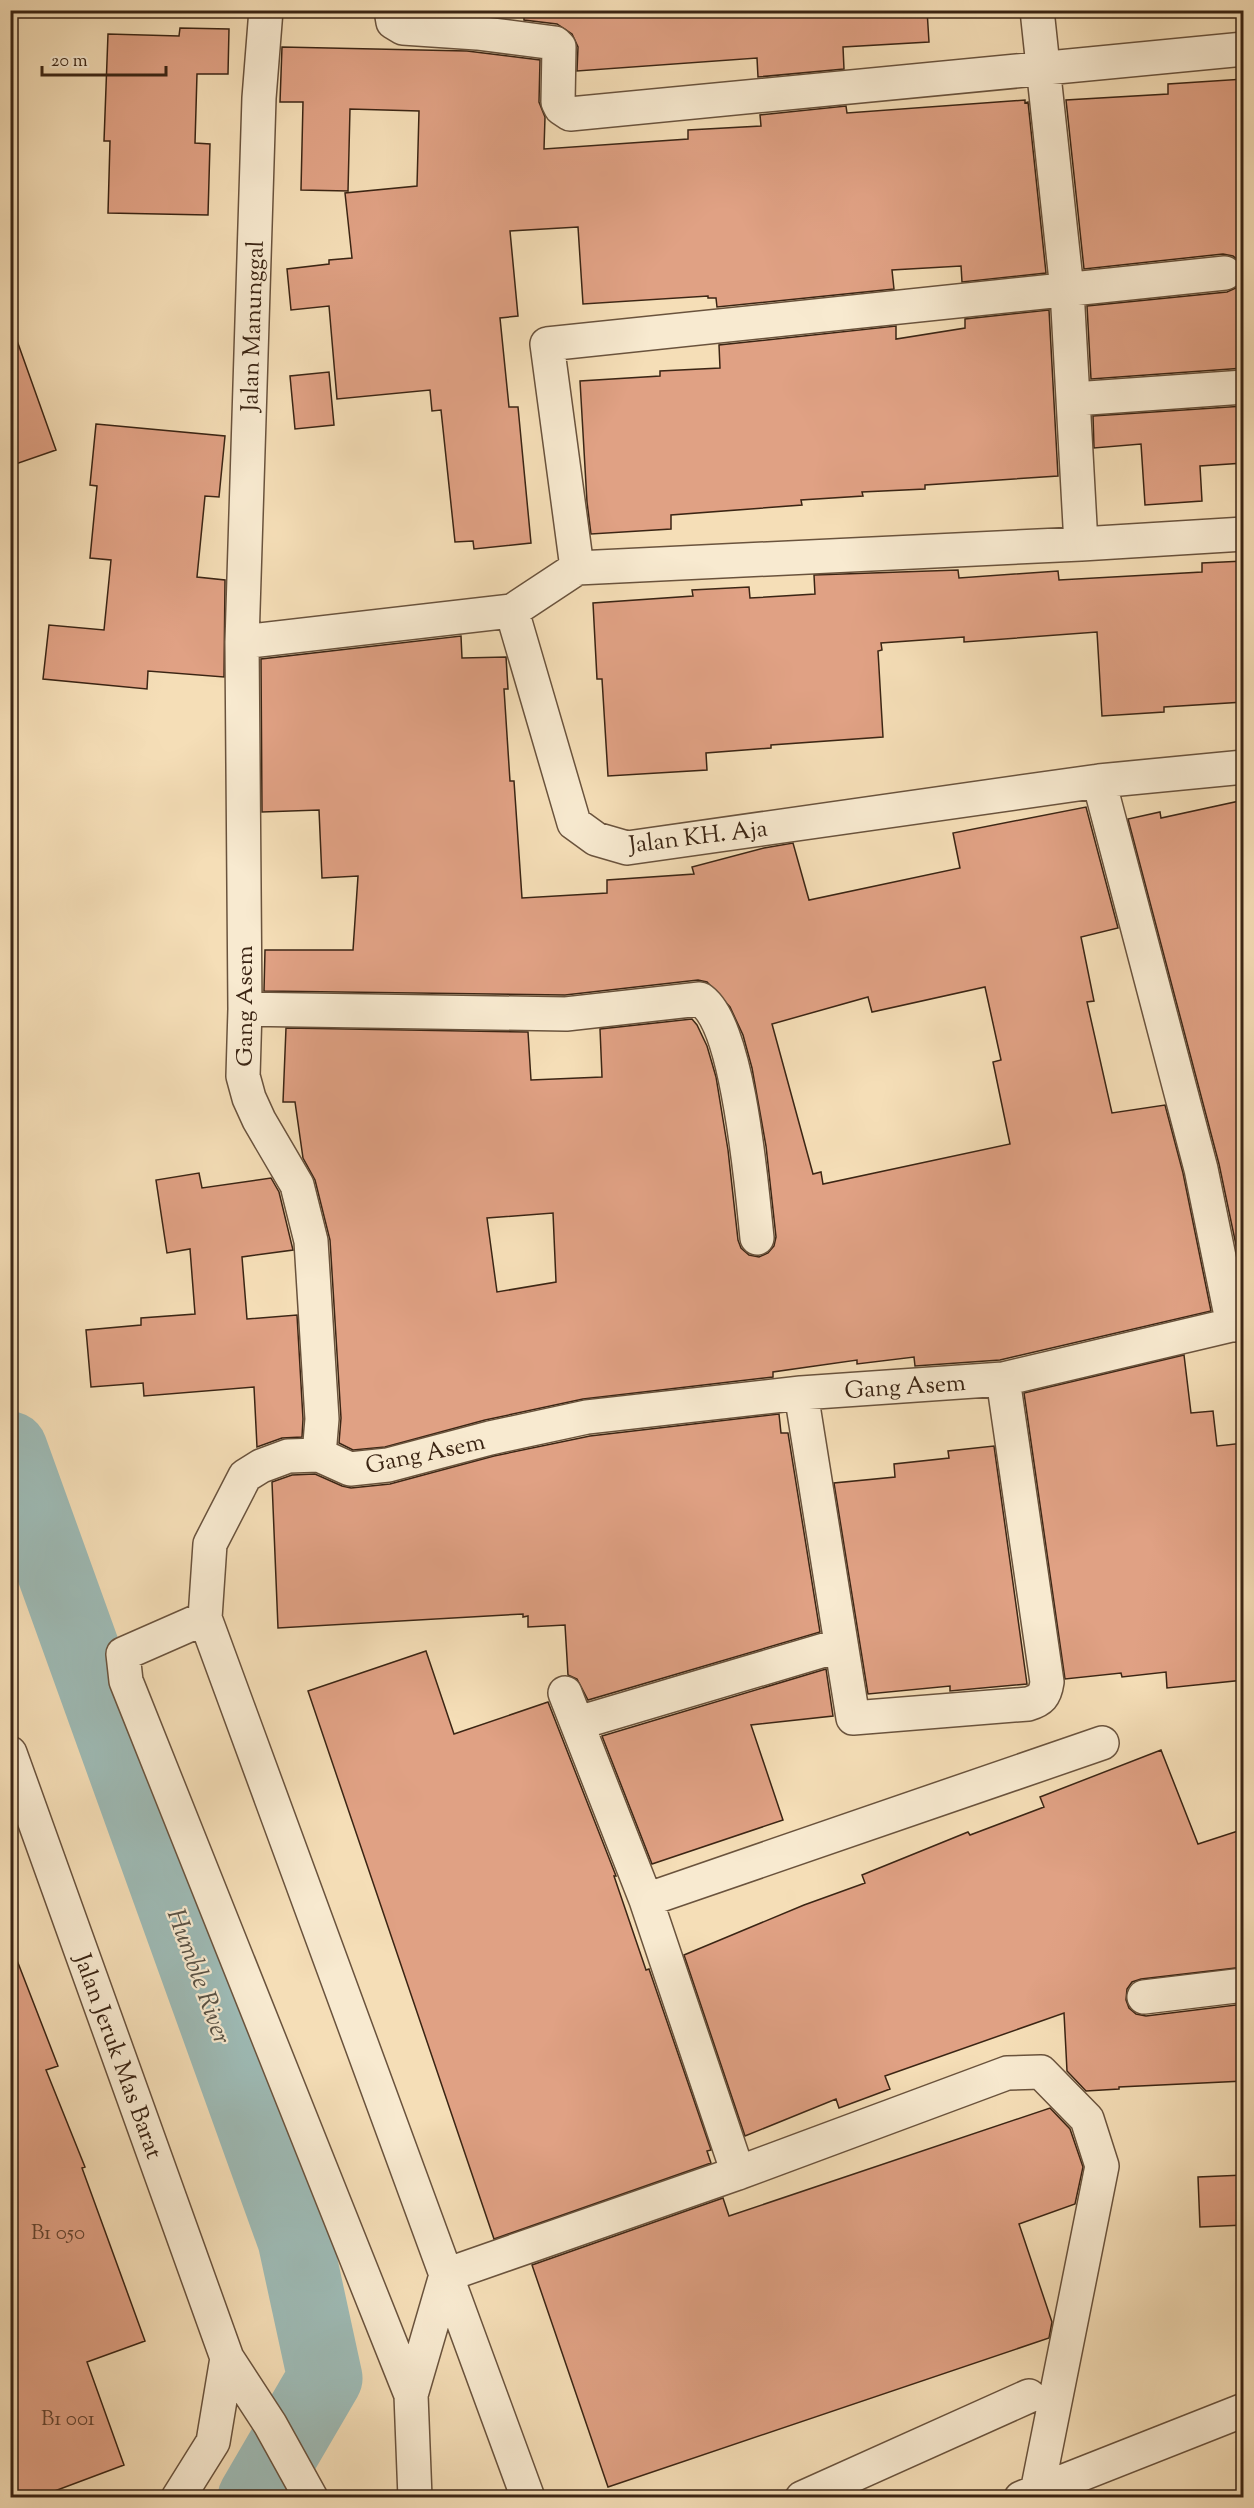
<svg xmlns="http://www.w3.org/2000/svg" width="1254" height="2508" font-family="'Sorts Mill Goudy',serif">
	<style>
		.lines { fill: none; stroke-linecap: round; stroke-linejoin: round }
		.river { stroke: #9ebbb6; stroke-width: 75 }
		.building { fill: #e0a184; stroke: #3b2514; stroke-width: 1.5; fill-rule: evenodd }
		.minor-casing { stroke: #6a533d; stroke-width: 36 }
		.minor { stroke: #f8ead0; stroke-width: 33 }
		.labels { text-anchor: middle; stroke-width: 4.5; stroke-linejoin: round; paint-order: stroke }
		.number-label { font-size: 21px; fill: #644430 }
		.street-label { font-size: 24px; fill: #3b2514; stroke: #f8ead0 }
		.water-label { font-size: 26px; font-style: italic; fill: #595245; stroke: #f8ead0 }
	</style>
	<rect width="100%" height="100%" fill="#f5deb7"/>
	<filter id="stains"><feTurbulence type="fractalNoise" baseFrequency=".00333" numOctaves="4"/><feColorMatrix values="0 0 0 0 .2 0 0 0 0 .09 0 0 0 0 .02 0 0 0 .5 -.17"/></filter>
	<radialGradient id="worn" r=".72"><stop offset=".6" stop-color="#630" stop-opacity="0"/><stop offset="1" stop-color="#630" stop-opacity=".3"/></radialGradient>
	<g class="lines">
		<path class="river" d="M 10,1449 L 295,2240 L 325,2378 L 255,2498"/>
	</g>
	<path class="building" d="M 524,10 L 927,10 L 929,42 L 843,47 L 844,69 L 758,77 L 757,58 L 577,71 L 578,47 L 572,34 L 557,24 L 524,20 Z
		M 180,28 L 229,29 L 228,74 L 197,74 L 195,143 L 210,144 L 208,215 L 108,213 L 110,141 L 104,141 L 108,34 L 179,36 Z
		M 282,47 L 467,51 L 540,60 L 539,102 L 545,117 L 544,149 L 688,139 L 688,130 L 761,126 L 760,115 L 846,106 L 847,113 L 1025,100 L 1025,103 L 1028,102 L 1046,273 L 962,282 L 961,266 L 892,270 L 894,289 L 717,307 L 716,298 L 708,298 L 708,296 L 583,304 L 578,227 L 510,231 L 518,316 L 500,318 L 509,407 L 518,407 L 531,543 L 474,549 L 473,541 L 455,542 L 441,410 L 432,411 L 430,390 L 337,399 L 329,306 L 291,310 L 287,269 L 329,264 L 329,260 L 352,258 L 345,193 L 417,186 L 419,111 L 350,109 L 348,191 L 301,190 L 303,102 L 280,102 Z
		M 1244,79 L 1244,270 L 1240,262 L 1233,256 L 1223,254 L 1084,269 L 1066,100 L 1168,94 L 1168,84 Z
		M 1244,272 L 1244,368 L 1091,379 L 1087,306 L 1227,292 L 1236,288 L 1242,281 Z
		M 1049,310 L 1058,476 L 925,485 L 925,489 L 862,492 L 863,496 L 801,500 L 802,505 L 671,515 L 671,529 L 591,534 L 587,502 L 580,381 L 660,376 L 660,371 L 720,368 L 719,345 L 896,326 L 896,339 L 965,328 L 965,319 Z
		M 15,335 L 56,450 L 10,466 L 10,336 Z
		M 329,372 L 334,425 L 295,429 L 290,376 Z
		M 1244,406 L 1244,463 L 1200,466 L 1202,501 L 1145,505 L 1141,444 L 1094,448 L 1093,416 Z
		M 96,424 L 225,436 L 219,497 L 205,496 L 197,577 L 225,580 L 224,677 L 148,671 L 147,689 L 43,679 L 49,625 L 104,630 L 111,560 L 90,558 L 97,486 L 90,485 Z
		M 1244,561 L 1244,702 L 1164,707 L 1164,712 L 1102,716 L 1097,632 L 964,642 L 964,637 L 881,643 L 882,650 L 878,651 L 883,737 L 771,745 L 771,748 L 706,753 L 707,770 L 608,776 L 602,679 L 597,679 L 593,603 L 693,596 L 692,590 L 749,587 L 750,598 L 815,594 L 814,575 L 958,570 L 959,578 L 1058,571 L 1059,580 L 1202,572 L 1202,563 Z
		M 461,636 L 462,658 L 506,657 L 508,689 L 504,689 L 510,781 L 514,781 L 522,898 L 607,893 L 607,880 L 694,874 L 692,867 L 764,848 L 793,843 L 809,900 L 960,868 L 953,833 L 1086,807 L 1118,928 L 1081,937 L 1094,1001 L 1087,1002 L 1112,1113 L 1165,1105 L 1183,1173 L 1211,1311 L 1000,1360 L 915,1366 L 914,1357 L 857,1364 L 857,1360 L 773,1372 L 773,1377 L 583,1399 L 485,1420 L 385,1447 L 353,1450 L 339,1443 L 341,1418 L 330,1240 L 315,1180 L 303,1158 L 295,1102 L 283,1102 L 286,1028 L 528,1032 L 531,1080 L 602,1077 L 600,1029 L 692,1019 L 697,1025 L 707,1046 L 716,1077 L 728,1150 L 738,1240 L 741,1248 L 749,1255 L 759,1257 L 768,1253 L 774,1246 L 776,1237 L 766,1146 L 752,1068 L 743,1035 L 730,1007 L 707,982 L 698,980 L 565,995 L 264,991 L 265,950 L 353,950 L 358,876 L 322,878 L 319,810 L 262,812 L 261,659 ZM 985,987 L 1001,1060 L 993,1062 L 1010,1144 L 823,1184 L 821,1172 L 813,1174 L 772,1024 L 868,997 L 872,1012 ZM 553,1213 L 556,1282 L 497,1292 L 487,1218 Z
		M 1244,800 L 1244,1283 L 1219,1164 L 1128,819 L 1160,812 L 1161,818 Z
		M 199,1173 L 202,1188 L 271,1178 L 279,1192 L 293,1250 L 242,1257 L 247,1319 L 297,1315 L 303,1419 L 302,1437 L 282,1438 L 257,1447 L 254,1387 L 144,1396 L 143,1383 L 91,1387 L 86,1330 L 141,1325 L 141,1318 L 195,1314 L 190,1249 L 167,1253 L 156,1180 Z
		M 1184,1355 L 1191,1413 L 1213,1411 L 1217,1446 L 1244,1443 L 1244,1680 L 1167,1688 L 1166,1672 L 1122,1677 L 1121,1673 L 1065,1679 L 1024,1393 Z
		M 779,1414 L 781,1433 L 788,1433 L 820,1632 L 588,1700 L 577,1679 L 568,1675 L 565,1625 L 528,1627 L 528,1616 L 523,1617 L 523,1614 L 278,1628 L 272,1482 L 292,1475 L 315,1474 L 342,1486 L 351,1488 L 390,1484 L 494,1456 L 590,1436 Z
		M 994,1446 L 1027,1684 L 950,1691 L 950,1686 L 868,1694 L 834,1483 L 895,1477 L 894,1464 L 949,1458 L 948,1451 Z
		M 426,1651 L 454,1734 L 548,1702 L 616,1876 L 614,1876 L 646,1970 L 649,1969 L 711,2150 L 707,2151 L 711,2163 L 494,2239 L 308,1691 Z
		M 826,1669 L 833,1716 L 751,1725 L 783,1820 L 652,1864 L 602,1736 Z
		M 1161,1750 L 1198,1844 L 1244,1829 L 1244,1967 L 1141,1979 L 1132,1982 L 1127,1989 L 1126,2000 L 1129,2008 L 1136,2014 L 1146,2016 L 1244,2004 L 1244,2081 L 1119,2087 L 1119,2089 L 1086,2091 L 1067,2071 L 1064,2013 L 885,2076 L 890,2089 L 839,2108 L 836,2099 L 745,2136 L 684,1955 L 804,1905 L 865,1883 L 862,1875 L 968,1832 L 970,1835 L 1044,1807 L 1040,1797 Z
		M 13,1950 L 58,2066 L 46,2070 L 85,2167 L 82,2168 L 145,2341 L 87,2362 L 124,2465 L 36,2498 L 10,2498 L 10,1951 Z
		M 1050,2108 L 1070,2129 L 1083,2167 L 1075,2204 L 1019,2224 L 1052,2322 L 1049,2338 L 608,2487 L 532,2265 L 723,2198 L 729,2216 Z
		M 1244,2175 L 1244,2225 L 1200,2227 L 1198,2177 Z"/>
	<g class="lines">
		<defs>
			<path id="minor" d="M 266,10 L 259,98 L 242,642 L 245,1009 L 243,1076 L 249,1098 L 259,1120 L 297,1185 L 311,1241 L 322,1419 L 319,1455
				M 391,10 L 393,22 L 403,28 L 477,33 L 555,43 L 559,47 L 558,102 L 561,108 L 570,114 L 1244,49
				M 1074,399 L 1244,387
				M 1081,544 L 1244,534
				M 577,568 L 547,344 L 1225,273
				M 512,611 L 574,823 L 596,839 L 627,848 L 1099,781 L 1244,767
				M 242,642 L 512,611 L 577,568 L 1081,544 L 1067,290 L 1037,10
				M 1099,781 L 1201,1169 L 1233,1325
				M 245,1009 L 566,1014 L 700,999 C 739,1024 752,1190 757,1238
				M 801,1393 L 853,1718 L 1028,1704 C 1041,1700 1045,1696 1047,1682 L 1003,1379
				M 205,1618 L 123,1654 L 126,1681 L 411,2395
				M 565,1693 L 646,1900 L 738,2173
				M 578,1723 L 841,1645
				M 10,1753 L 227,2358 L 270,2424 L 311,2498
				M 646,1900 L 1102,1743
				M 1144,1997 L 1244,1985
				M 178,2498 L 213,2442 L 227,2358
				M 415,2498 L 411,2395 L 446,2275 L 738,2173 L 1007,2073 L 1041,2072 L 1087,2119 L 1102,2166 L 1037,2492
				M 528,2498 L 205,1618 L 210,1544 L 245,1476 L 261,1466 L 288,1456 L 319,1455 L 350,1469 L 388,1465 L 490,1438 L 587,1417 L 801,1393 L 1003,1379 L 1244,1322
				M 802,2498 L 1029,2396
				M 1021,2498 L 1244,2410"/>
		</defs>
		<use href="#minor" class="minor-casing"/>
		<use href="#minor" class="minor"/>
	</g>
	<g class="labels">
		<g class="number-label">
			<text x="58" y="2239">B1 050</text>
			<text x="68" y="2425">B1 001</text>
		</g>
		<g class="street-label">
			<text transform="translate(252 326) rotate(-88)" y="8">Jalan Manunggal</text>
			<text transform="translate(698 836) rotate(-7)" y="8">Jalan KH. Aja</text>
			<text transform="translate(244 1006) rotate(-90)" y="8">Gang Asem</text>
			<text transform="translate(905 1386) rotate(-4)" y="8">Gang Asem</text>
			<text transform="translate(425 1453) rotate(-12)" y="8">Gang Asem</text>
			<text transform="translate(119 2056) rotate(70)" y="8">Jalan Jeruk Mas Barat</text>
		</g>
		<g class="water-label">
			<text transform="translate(200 1976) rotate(70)" y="9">Humble River</text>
		</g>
	</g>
	<rect width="1254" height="2508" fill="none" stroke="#f5deb7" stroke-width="36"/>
	<rect x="12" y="12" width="1230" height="2484" fill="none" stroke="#3b2514" stroke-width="3"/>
	<rect x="18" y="18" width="1218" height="2472" fill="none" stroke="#3b2514" stroke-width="1.5"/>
	<path d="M42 66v9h124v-9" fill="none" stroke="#3b2514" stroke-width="3"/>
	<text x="51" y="66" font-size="18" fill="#3b2514" stroke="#f8ead0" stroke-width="4.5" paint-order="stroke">20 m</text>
	<rect width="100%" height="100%" filter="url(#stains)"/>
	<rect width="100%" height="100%" fill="url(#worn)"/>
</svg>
